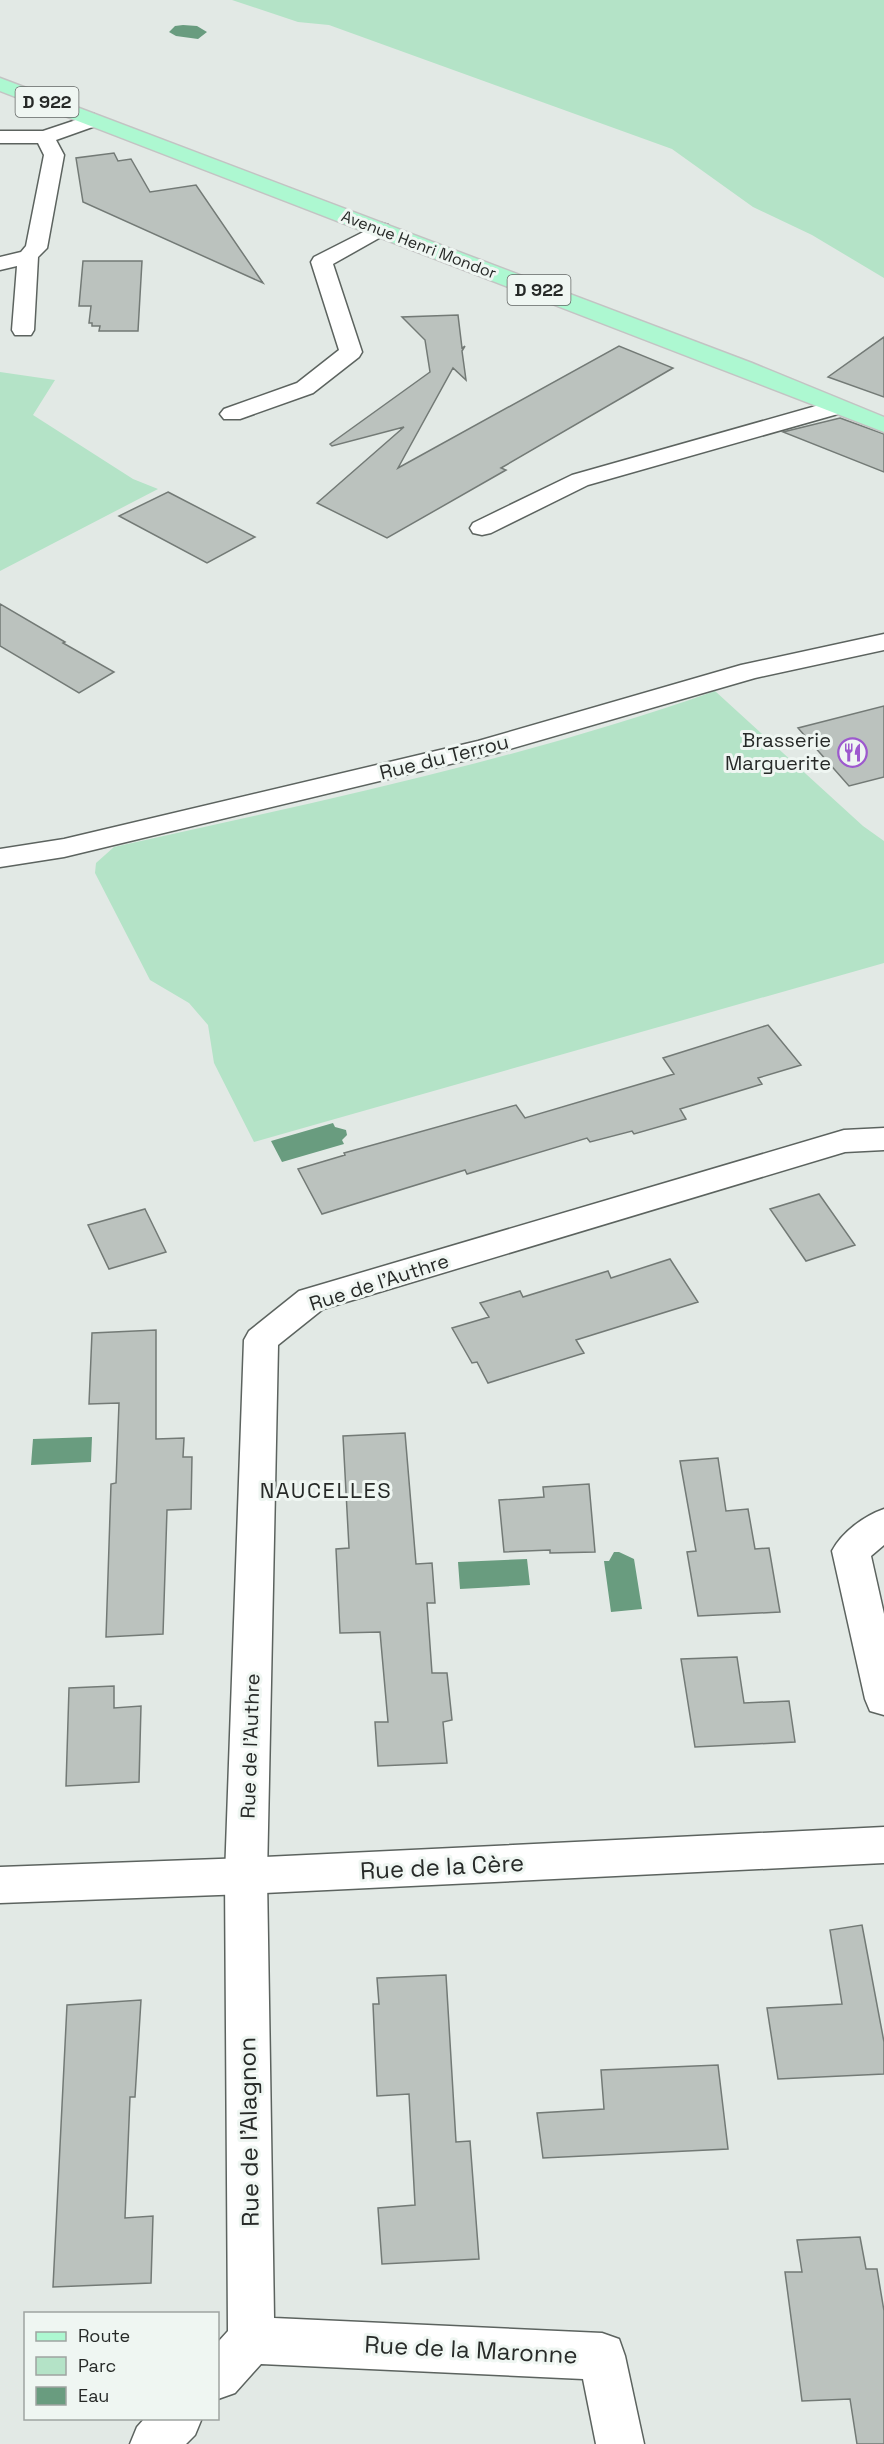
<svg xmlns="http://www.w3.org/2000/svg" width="884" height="2444" font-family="'Space Grotesk',sans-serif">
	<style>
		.green { fill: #b4e3c7 }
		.water { fill: #699c7f }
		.building { fill: #bbc2be; stroke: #737a76; stroke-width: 1.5 }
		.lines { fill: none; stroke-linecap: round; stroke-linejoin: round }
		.minor-casing { stroke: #5c635f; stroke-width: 3 }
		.tertiary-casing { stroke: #5c635f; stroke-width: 3 }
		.primary-casing { stroke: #c3c3c3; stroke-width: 3 }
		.minor { fill: #fff; fill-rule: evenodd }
		.tertiary { fill: #fff; fill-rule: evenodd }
		.primary { fill: #adf8d1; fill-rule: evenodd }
		.labels { text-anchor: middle; stroke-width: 6; stroke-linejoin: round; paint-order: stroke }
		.far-street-label { font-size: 16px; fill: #272a28; stroke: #eff6f2 }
		.shield { fill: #eff6f2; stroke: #636765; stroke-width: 1.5 }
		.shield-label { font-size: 18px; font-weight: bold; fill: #272a28 }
		.poi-label { font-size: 20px; fill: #272a28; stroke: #eff6f2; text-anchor: end }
		.street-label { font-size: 20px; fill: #272a28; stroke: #eff6f2 }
		.quarter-label { font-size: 22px; letter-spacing: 1.5px; fill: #272a28; stroke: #eff6f2 }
		.near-street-label { font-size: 24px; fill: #272a28; stroke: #eff6f2 }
	</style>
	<rect width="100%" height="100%" fill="#e2e9e5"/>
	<path class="green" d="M 232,0 L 884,0 L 884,278 L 812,235 L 753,207 L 672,149 L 329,25 L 298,22 Z
		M 0,372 L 55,380 L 33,415 L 133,479 L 158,489 L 0,571 Z
		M 715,691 L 863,826 L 884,841 L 884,963 L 254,1142 L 214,1063 L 208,1025 L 189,1003 L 150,980 L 95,873 L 96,863 L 114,847 C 316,802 520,760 715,691 Z"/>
	<path class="water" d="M 183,25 L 197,26 L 207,32 L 198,39 L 176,36 L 169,32 L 175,26 Z
		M 333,1123 L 335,1127 L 346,1130 L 347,1135 L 342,1140 L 344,1144 L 282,1162 L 271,1141 Z
		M 92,1437 L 91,1462 L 31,1465 L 33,1439 Z
		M 619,1552 L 634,1559 L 642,1609 L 611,1612 L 604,1561 L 609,1561 L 614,1552 Z
		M 527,1559 L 530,1585 L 460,1589 L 458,1562 Z"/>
	<path class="building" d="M 114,153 L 118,161 L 131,159 L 150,192 L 196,185 L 263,283 L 83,202 L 76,158 Z
		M 83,261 L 142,261 L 138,331 L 99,331 L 100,326 L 92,326 L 92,323 L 89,323 L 91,306 L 79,306 Z
		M 458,315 L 462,348 L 465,346 L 462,351 L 466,380 L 453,368 L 398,468 L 619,346 L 673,368 L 501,468 L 506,470 L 387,538 L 317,503 L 404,427 L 332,446 L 330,444 L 430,372 L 425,340 L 402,317 Z
		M 884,337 L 884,397 L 828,377 Z
		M 840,418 L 884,434 L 884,472 L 783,432 Z
		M 168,492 L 255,537 L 207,563 L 119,516 Z
		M 0,604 L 65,642 L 63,643 L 114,672 L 79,693 L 0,646 Z
		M 884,706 L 884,777 L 849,786 L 798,728 Z
		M 768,1025 L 801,1065 L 758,1078 L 762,1084 L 680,1109 L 686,1119 L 634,1134 L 632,1131 L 590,1142 L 587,1138 L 467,1174 L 465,1170 L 322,1214 L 298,1169 L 345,1155 L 344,1153 L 516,1105 L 525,1118 L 674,1074 L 663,1058 Z
		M 819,1194 L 855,1245 L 806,1261 L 770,1209 Z
		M 145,1209 L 166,1252 L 109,1269 L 88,1225 Z
		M 670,1259 L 698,1302 L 576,1340 L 584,1353 L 488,1383 L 477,1362 L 472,1363 L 452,1328 L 489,1317 L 480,1303 L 520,1291 L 523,1297 L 608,1271 L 611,1278 Z
		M 156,1330 L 156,1439 L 184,1438 L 183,1457 L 192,1457 L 191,1509 L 167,1510 L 163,1634 L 106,1637 L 111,1484 L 116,1483 L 119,1403 L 89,1404 L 92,1333 Z
		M 405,1433 L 416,1564 L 432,1563 L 435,1603 L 427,1603 L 432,1673 L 447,1673 L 452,1720 L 443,1722 L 447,1763 L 378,1766 L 375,1722 L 388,1722 L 380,1632 L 340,1633 L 336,1549 L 349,1548 L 343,1436 Z
		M 718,1458 L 726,1511 L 748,1509 L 755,1549 L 769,1548 L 780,1612 L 698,1616 L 687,1552 L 696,1551 L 680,1461 Z
		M 589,1484 L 595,1552 L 550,1553 L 550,1550 L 504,1552 L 499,1500 L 544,1497 L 543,1487 Z
		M 737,1657 L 744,1703 L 789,1701 L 795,1742 L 695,1747 L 681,1659 Z
		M 114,1686 L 114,1708 L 141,1706 L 139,1782 L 66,1786 L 69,1688 Z
		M 862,1925 L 884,2042 L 884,2074 L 778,2079 L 767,2008 L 842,2004 L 830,1930 Z
		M 446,1975 L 456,2142 L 470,2141 L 479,2259 L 382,2264 L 378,2208 L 415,2205 L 409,2094 L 377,2096 L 373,2004 L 379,2004 L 377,1978 Z
		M 141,2000 L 135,2097 L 130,2097 L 125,2218 L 153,2216 L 151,2283 L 53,2287 L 67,2005 Z
		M 718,2065 L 728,2149 L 543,2158 L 537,2113 L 604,2109 L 601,2070 Z
		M 860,2237 L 866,2269 L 877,2269 L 884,2311 L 884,2444 L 857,2444 L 850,2399 L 802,2401 L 785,2272 L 802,2272 L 797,2240 Z"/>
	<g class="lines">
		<defs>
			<path id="minor" d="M 94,114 L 104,120 L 101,124 L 56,140 L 64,155 L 47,248 L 38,257 L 34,330 L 31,335 L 15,335 L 12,330 L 17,266 L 0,270 L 0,257 L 21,252 L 26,246 L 44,155 L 38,143 L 0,143 L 0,131 L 43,131 Z
				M 381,223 L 388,225 L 391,229 L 388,233 L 333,264 L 362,352 L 359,357 L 313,393 L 240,419 L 224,419 L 220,414 L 224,409 L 297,383 L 339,350 L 311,262 L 314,257 Z
				M 837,400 L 845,402 L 849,407 L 845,412 L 588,485 L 491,533 L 482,535 L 473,533 L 470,528 L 473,523 L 572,475 Z
				M 884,634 L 884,650 L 755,678 L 496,753 L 64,857 L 0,867 L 0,849 L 64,839 L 478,741 L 741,665 Z
				M 884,1128 L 884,1150 L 845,1152 L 323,1309 L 278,1345 L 267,1876 L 274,2318 L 602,2333 L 619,2339 L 625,2356 L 644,2444 L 596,2444 L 583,2379 L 261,2364 L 235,2393 L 218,2399 L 218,2342 L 228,2331 L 225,1876 L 244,1340 L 249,1331 L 299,1291 L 844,1130 Z
				M 884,1509 L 884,1545 L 871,1556 L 884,1614 L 884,1715 L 870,1711 L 865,1699 L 832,1551 C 842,1532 864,1516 884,1509 Z
				M 145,2418 L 202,2418 L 195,2435 L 186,2444 L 130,2444 L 137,2427 Z"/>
			<path id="tertiary" d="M 884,1827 L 884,1863 L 246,1894 L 0,1903 L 0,1867 L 246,1858 Z"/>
			<path id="primary" d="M 0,78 L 752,363 L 884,417 L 884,432 L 0,91 Z"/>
		</defs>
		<use href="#minor" class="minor-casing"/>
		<use href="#tertiary" class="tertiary-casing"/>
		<use href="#primary" class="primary-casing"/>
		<use href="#minor" class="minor"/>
		<use href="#tertiary" class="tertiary"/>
		<use href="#primary" class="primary"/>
	</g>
	<defs>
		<symbol id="restaurant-ring" viewBox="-11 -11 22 22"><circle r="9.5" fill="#eff6f2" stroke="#9d59ce" stroke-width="1.5"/><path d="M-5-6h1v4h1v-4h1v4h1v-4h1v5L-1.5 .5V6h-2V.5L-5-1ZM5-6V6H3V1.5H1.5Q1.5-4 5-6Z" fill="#9d59ce"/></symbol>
	</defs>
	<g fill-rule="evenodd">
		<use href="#restaurant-ring" x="836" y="736" width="33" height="33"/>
	</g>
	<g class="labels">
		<g class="far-street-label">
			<text transform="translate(419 244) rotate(21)" y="6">Avenue Henri Mondor</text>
		</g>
		<g class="shield">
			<rect x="15.5" y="87" width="63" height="30" rx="4.5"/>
			<rect x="507.5" y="275" width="63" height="30" rx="4.5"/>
		</g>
		<g class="shield-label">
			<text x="47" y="108">D 922</text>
			<text x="539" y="296">D 922</text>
		</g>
		<g class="poi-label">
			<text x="831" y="747">Brasserie<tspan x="831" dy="23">Marguerite</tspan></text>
		</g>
		<g class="street-label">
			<text transform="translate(444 757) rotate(-14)" y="7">Rue du Terrou</text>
			<text transform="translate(379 1282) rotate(-18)" y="7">Rue de l'Authre</text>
			<text transform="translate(250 1746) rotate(-88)" y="7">Rue de l'Authre</text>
		</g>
		<g class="quarter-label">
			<text x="326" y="1498">NAUCELLES</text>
		</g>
		<g class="near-street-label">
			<text transform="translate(442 1867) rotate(-3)" y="8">Rue de la Cère</text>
			<text transform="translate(249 2132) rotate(-91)" y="8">Rue de l'Alagnon</text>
			<text transform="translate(471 2350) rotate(3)" y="8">Rue de la Maronne</text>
		</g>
	</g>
	<rect x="24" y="2312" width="195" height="108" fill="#eff6f2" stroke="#9fa4a1" stroke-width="1.5"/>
	<rect x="36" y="2332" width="30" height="9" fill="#adf8d1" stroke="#9fa4a1" stroke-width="1.5"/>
	<text x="78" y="2342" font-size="18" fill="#272a28">Route</text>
	<rect x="36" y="2357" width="30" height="18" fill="#b4e3c7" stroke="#9fa4a1" stroke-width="1.5"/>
	<text x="78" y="2372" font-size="18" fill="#272a28">Parc</text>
	<rect x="36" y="2387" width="30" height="18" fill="#699c7f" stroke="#9fa4a1" stroke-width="1.5"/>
	<text x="78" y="2402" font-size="18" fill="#272a28">Eau</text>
</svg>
